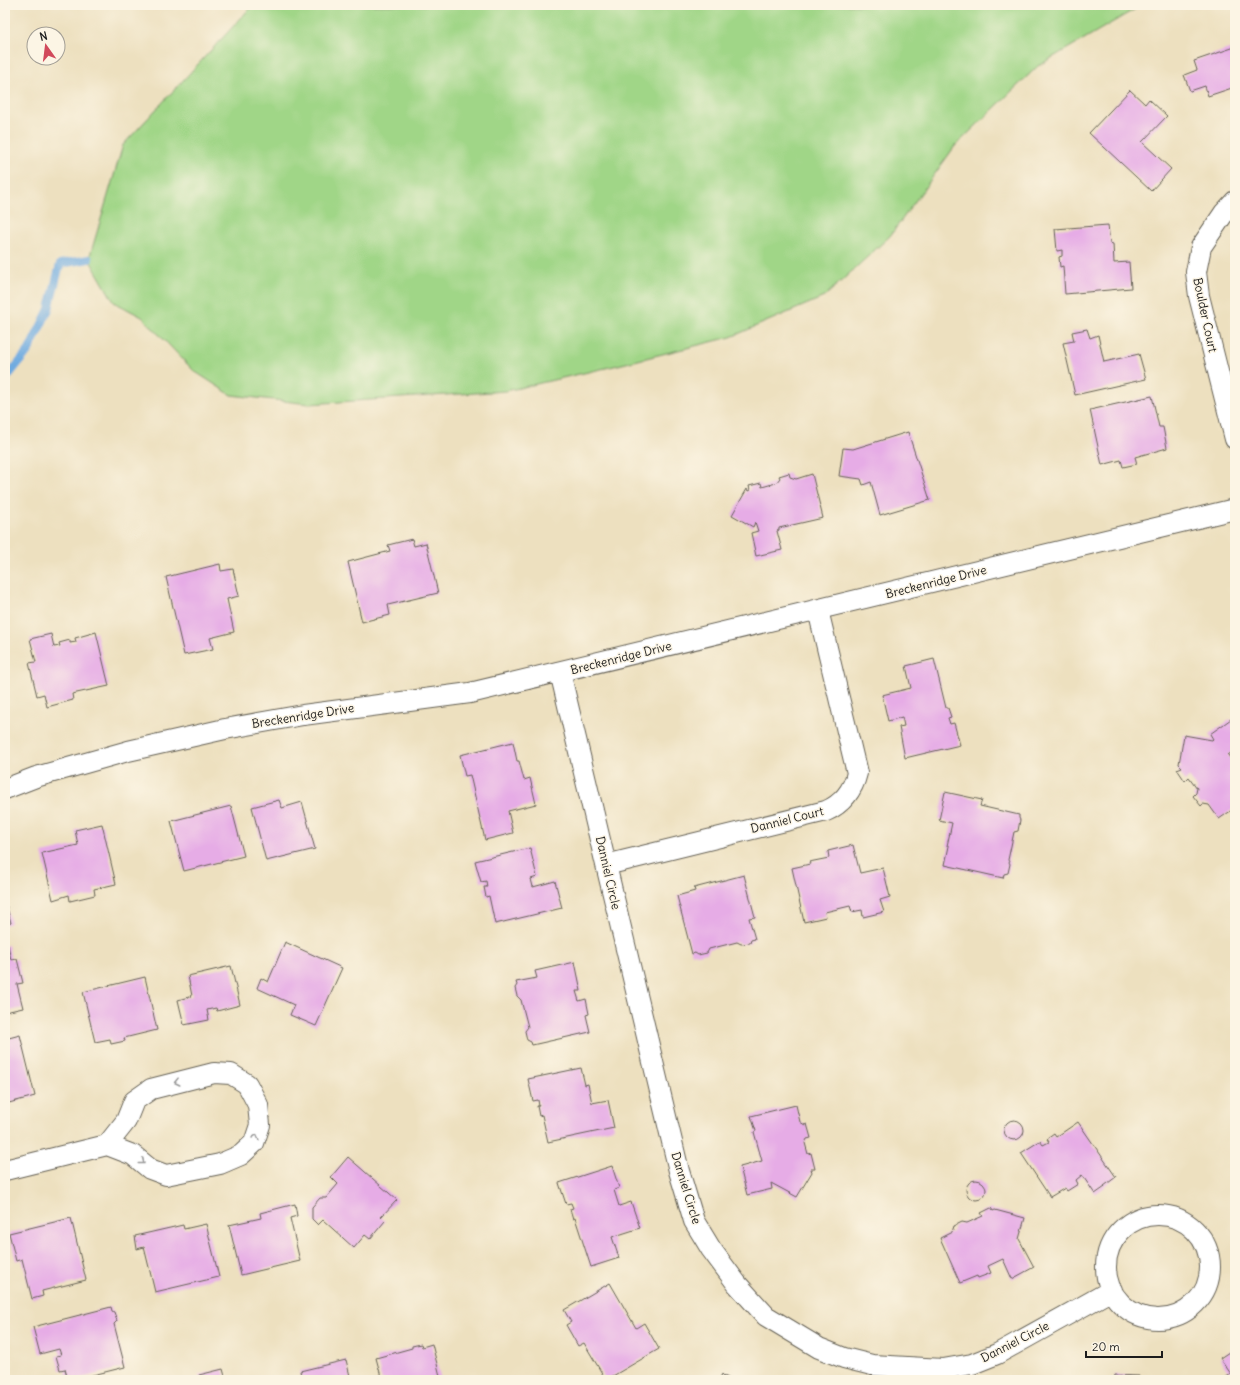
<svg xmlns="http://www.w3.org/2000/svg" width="1240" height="1385" font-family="Delius,sans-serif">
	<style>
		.green { fill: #a0d687; stroke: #5e7952 }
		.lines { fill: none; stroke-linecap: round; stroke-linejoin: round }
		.stream { stroke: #6fabe0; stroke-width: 8 }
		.building { fill: #e6ace6 }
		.street-casing { stroke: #656155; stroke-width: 22 }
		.street { stroke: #fff; stroke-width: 20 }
		.oneway { stroke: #999 }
		.labels { text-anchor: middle; stroke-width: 3; stroke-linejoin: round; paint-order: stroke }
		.street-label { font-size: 12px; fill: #1c1c1c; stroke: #fcf5e5 }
	</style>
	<rect width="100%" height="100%" fill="#fcf5e5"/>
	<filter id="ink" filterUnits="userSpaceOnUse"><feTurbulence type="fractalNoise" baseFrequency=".025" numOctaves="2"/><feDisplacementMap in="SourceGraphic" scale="8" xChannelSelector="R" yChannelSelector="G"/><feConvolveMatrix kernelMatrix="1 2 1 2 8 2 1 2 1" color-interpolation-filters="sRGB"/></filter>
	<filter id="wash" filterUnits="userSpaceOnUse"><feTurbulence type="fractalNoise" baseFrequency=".012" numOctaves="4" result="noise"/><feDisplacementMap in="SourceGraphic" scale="16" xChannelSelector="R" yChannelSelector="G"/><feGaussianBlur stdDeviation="0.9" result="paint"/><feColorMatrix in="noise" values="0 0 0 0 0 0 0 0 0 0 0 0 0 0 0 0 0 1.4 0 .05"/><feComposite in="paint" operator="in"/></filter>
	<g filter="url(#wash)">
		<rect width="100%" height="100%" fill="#ede0bf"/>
		<path class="green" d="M 253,5 L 1142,5 L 1038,66 L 955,146 L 890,236 L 824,297 L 731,337 L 614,366 L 506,391 L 309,404 L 231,395 L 194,371 L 142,317 L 114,302 L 89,259 L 123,145 Z"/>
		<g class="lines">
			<path class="stream" d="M 5,380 L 29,350 L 49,309 L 60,264 L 89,259"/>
		</g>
		<g id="blocks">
			<path class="building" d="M 1235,47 L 1235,95 L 1232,88 L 1208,96 L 1205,86 L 1190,91 L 1184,75 L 1197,70 L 1194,61 Z
				M 1130,90 L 1145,104 L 1149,99 L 1167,116 L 1142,142 L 1171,169 L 1151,191 L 1089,133 Z
				M 1108,225 L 1110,243 L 1113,244 L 1114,263 L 1129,262 L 1131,288 L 1065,294 L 1063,266 L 1060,267 L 1059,257 L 1062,256 L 1062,250 L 1057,251 L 1055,229 Z
				M 1087,329 L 1090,338 L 1098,335 L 1104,362 L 1139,354 L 1146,379 L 1075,395 L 1063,343 L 1074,341 L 1072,332 Z
				M 1152,396 L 1159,427 L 1163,427 L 1167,448 L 1135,457 L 1137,464 L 1123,467 L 1121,460 L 1102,465 L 1090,410 Z
				M 908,432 L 930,500 L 880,515 L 871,482 L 863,485 L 861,479 L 839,476 L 843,448 L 853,449 Z
				M 789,473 L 790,477 L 796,479 L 812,474 L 823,518 L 779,528 L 779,530 L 777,531 L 782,550 L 756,556 L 751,533 L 758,531 L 755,522 L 753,527 L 732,515 L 747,489 L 748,491 L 750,490 L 749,486 L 761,483 L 762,487 L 776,483 L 780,478 L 779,476 Z
				M 412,539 L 414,546 L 426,543 L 438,593 L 388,605 L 390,615 L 362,622 L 348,562 L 390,551 L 388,545 Z
				M 220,564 L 221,571 L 233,569 L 239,596 L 227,599 L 234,632 L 210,638 L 213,649 L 184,655 L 166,577 Z
				M 96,632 L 109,686 L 72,694 L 73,700 L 47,707 L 44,694 L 37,696 L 29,663 L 36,662 L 30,639 L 51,634 L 54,647 L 60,646 L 59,643 L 70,640 L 70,643 L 76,642 L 75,638 Z
				M 934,659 L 946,708 L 948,708 L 951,717 L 948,718 L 950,724 L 954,723 L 960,745 L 905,758 L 899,727 L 904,726 L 902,717 L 888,721 L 882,695 L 911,688 L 906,666 Z
				M 1231,719 L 1235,725 L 1235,750 L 1228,755 L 1235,765 L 1235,808 L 1219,819 L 1209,805 L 1203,804 L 1201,806 L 1193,796 L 1196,793 L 1197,788 L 1189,777 L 1185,781 L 1177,769 L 1182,767 L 1179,764 L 1184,735 L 1212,740 L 1213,739 L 1210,734 Z
				M 513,742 L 517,761 L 519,761 L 524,780 L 530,778 L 536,804 L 508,811 L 513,833 L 485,840 L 470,775 L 465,776 L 460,755 Z
				M 945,792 L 982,800 L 980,806 L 1019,815 L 1019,818 L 1020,820 L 1018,831 L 1014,832 L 1008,860 L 1010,864 L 1008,873 L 1004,874 L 1003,878 L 945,865 L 949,846 L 947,846 L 952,823 L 939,820 Z
				M 279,800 L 282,808 L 302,802 L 315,849 L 266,861 L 252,807 Z
				M 231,806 L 244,856 L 184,871 L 171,821 Z
				M 102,824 L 116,884 L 94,889 L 95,895 L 70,901 L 69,895 L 53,900 L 42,853 L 78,845 L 75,830 Z
				M 853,845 L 860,873 L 883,868 L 890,897 L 880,900 L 884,912 L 863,917 L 862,910 L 852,912 L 850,906 L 825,912 L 826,917 L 804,922 L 792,868 L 810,864 L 809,862 L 829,858 L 828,851 Z
				M 530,848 L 537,877 L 531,879 L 533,887 L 555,881 L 562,908 L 495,924 L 489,896 L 486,897 L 484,887 L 487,887 L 486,881 L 481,882 L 475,861 Z
				M 744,875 L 755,917 L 749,918 L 755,939 L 751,940 L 750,943 L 741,944 L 737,942 L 709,949 L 707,953 L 698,955 L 695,953 L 692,954 L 677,896 L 695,891 L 694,888 Z
				M 5,900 L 11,923 L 5,925 Z
				M 285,942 L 342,968 L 316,1026 L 290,1015 L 294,1005 L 257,988 L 261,978 L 268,982 Z
				M 8,945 L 11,960 L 17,959 L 23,983 L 17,984 L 23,1008 L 5,1012 L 5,946 Z
				M 575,962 L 581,991 L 576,991 L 579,1001 L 586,999 L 589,1014 L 586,1015 L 590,1032 L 532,1045 L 531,1042 L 527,1040 L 525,1031 L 528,1027 L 521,1000 L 517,996 L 515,988 L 517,985 L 516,982 L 537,978 L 535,971 Z
				M 231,966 L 240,1005 L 217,1011 L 216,1008 L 207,1010 L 209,1020 L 184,1025 L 178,1000 L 192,996 L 188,976 Z
				M 145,977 L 157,1030 L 124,1038 L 125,1041 L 111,1044 L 110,1039 L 95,1042 L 83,992 Z
				M 20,1035 L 35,1096 L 5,1104 L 5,1039 Z
				M 581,1068 L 585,1085 L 588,1084 L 592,1103 L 608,1100 L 614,1128 L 548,1142 L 542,1115 L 539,1116 L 537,1106 L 539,1106 L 538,1100 L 533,1101 L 528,1079 Z
				M 796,1105 L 800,1122 L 805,1125 L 807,1124 L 811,1138 L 807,1139 L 805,1143 L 808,1154 L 811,1153 L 815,1169 L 811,1169 L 812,1172 L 797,1197 L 771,1183 L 772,1189 L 747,1195 L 740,1167 L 762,1161 L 754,1132 L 756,1131 L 751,1116 Z
				M1004 1130a10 10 0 1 1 20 0a10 10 0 1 1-20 0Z
				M 1078,1122 L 1116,1177 L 1104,1186 L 1105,1187 L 1095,1194 L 1082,1175 L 1076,1180 L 1078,1184 L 1067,1191 L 1065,1188 L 1050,1197 L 1021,1153 L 1040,1141 L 1043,1145 L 1049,1142 L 1047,1139 L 1054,1134 L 1056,1137 Z
				M 348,1157 L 397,1200 L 381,1217 L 385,1221 L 370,1239 L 365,1235 L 354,1248 L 323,1220 L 318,1225 L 312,1219 L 312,1207 L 320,1198 L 326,1198 L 338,1184 L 331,1177 Z
				M 612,1166 L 619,1188 L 614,1190 L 619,1206 L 631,1202 L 640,1228 L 612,1237 L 619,1258 L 591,1267 L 575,1218 L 573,1219 L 570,1209 L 573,1208 L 571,1203 L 566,1204 L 559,1183 Z
				M966 1190a10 10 0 1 1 20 0a10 10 0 1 1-20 0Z
				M 295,1204 L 297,1216 L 290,1218 L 300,1261 L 241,1275 L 229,1225 L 261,1218 L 260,1213 Z
				M 991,1208 L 993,1211 L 995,1210 L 1025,1218 L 1019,1239 L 1034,1267 L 1012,1279 L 1003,1259 L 988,1266 L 991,1273 L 978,1278 L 977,1276 L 960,1283 L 940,1238 L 952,1232 L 954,1226 L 962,1222 L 967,1223 L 983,1216 L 981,1213 Z
				M 71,1218 L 86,1280 L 42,1291 L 43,1296 L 32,1299 L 22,1259 L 16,1261 L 9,1233 Z
				M 206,1224 L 219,1277 L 155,1292 L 144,1247 L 137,1249 L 135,1236 L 183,1225 L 184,1229 Z
				M 610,1283 L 636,1328 L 644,1323 L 659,1349 L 606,1380 L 584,1343 L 578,1346 L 566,1325 L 571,1322 L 564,1310 Z
				M 111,1307 L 112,1311 L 114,1312 L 117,1321 L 114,1324 L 125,1367 L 73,1380 L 68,1380 L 65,1369 L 60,1370 L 56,1356 L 61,1355 L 59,1349 L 40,1354 L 33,1327 Z
				M 421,1344 L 422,1347 L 432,1344 L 441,1380 L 382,1380 L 376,1358 L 412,1348 L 412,1346 Z
				M 1235,1348 L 1235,1380 L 1222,1380 L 1231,1374 L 1220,1358 Z
				M 346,1360 L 351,1380 L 302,1380 L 300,1371 Z
				M 223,1369 L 226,1380 L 200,1380 L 199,1375 Z
				M 722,1374 L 724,1376 L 732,1380 L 719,1380 Z
				M 1115,1375 L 1139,1376 L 1139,1380 L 1114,1380 Z"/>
		</g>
	</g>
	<g filter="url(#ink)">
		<use href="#blocks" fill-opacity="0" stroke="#656155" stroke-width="1"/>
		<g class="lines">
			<defs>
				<path id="street" d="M 1235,201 L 1224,213 L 1201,247 L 1196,272 L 1199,296 L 1235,439
					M 560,672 L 679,1171 L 694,1221 L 711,1249 L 737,1284 L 766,1316 L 819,1348 L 844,1358 L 872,1365 L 943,1369 L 972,1364 L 997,1354 L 1112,1290
					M 5,789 L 36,777 L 128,751 L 225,729 L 303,715 L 470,693 L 1235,509
					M 606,865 L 826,811 C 842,804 853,790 857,773 L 818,610
					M 5,1170 L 107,1145 L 133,1155 L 150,1169 L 166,1175 L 220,1164 L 241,1155 L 254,1143 L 260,1125 L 258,1105 L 247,1084 L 231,1074 L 214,1073 L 151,1089 L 134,1101 L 126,1121 L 107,1145
					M1106 1267a52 52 0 1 1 104 0a52 52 0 1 1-104 0Z"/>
			</defs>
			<use href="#street" class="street-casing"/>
			<use href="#street" class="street"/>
		</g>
		<defs><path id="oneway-chevron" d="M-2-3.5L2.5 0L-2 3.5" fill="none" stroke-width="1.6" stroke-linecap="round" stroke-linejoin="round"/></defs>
		<g class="oneway">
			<use href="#oneway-chevron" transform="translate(177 1082) rotate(166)"/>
			<use href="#oneway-chevron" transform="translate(256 1137) rotate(-74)"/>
			<use href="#oneway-chevron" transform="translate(142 1162) rotate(39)"/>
		</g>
	</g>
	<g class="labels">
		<g class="street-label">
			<text transform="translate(1205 315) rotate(78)" y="4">Boulder Court</text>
			<text transform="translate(936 582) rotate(-14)" y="4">Breckenridge Drive</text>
			<text transform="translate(621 658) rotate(-14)" y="4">Breckenridge Drive</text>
			<text transform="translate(303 716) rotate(-9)" y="4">Breckenridge Drive</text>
			<text transform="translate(787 820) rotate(-14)" y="4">Danniel Court</text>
			<text transform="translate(608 873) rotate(77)" y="4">Danniel Circle</text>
			<text transform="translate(686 1188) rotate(73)" y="4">Danniel Circle</text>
			<text transform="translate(1015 1342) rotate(-27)" y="4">Danniel Circle</text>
		</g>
	</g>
	<rect width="1240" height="1385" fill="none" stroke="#fcf5e5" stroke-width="20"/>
	<g transform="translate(46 46) rotate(346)"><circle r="19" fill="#fcf5e5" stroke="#a29e95"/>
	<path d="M0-3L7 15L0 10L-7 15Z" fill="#d1495b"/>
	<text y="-6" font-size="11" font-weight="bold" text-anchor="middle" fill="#1c1c1c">N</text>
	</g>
	<path d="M1086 1351v6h76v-6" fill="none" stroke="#1c1c1c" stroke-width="2"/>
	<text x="1092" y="1351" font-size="12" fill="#1c1c1c" stroke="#fcf5e5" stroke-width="3" paint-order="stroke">20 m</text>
</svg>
